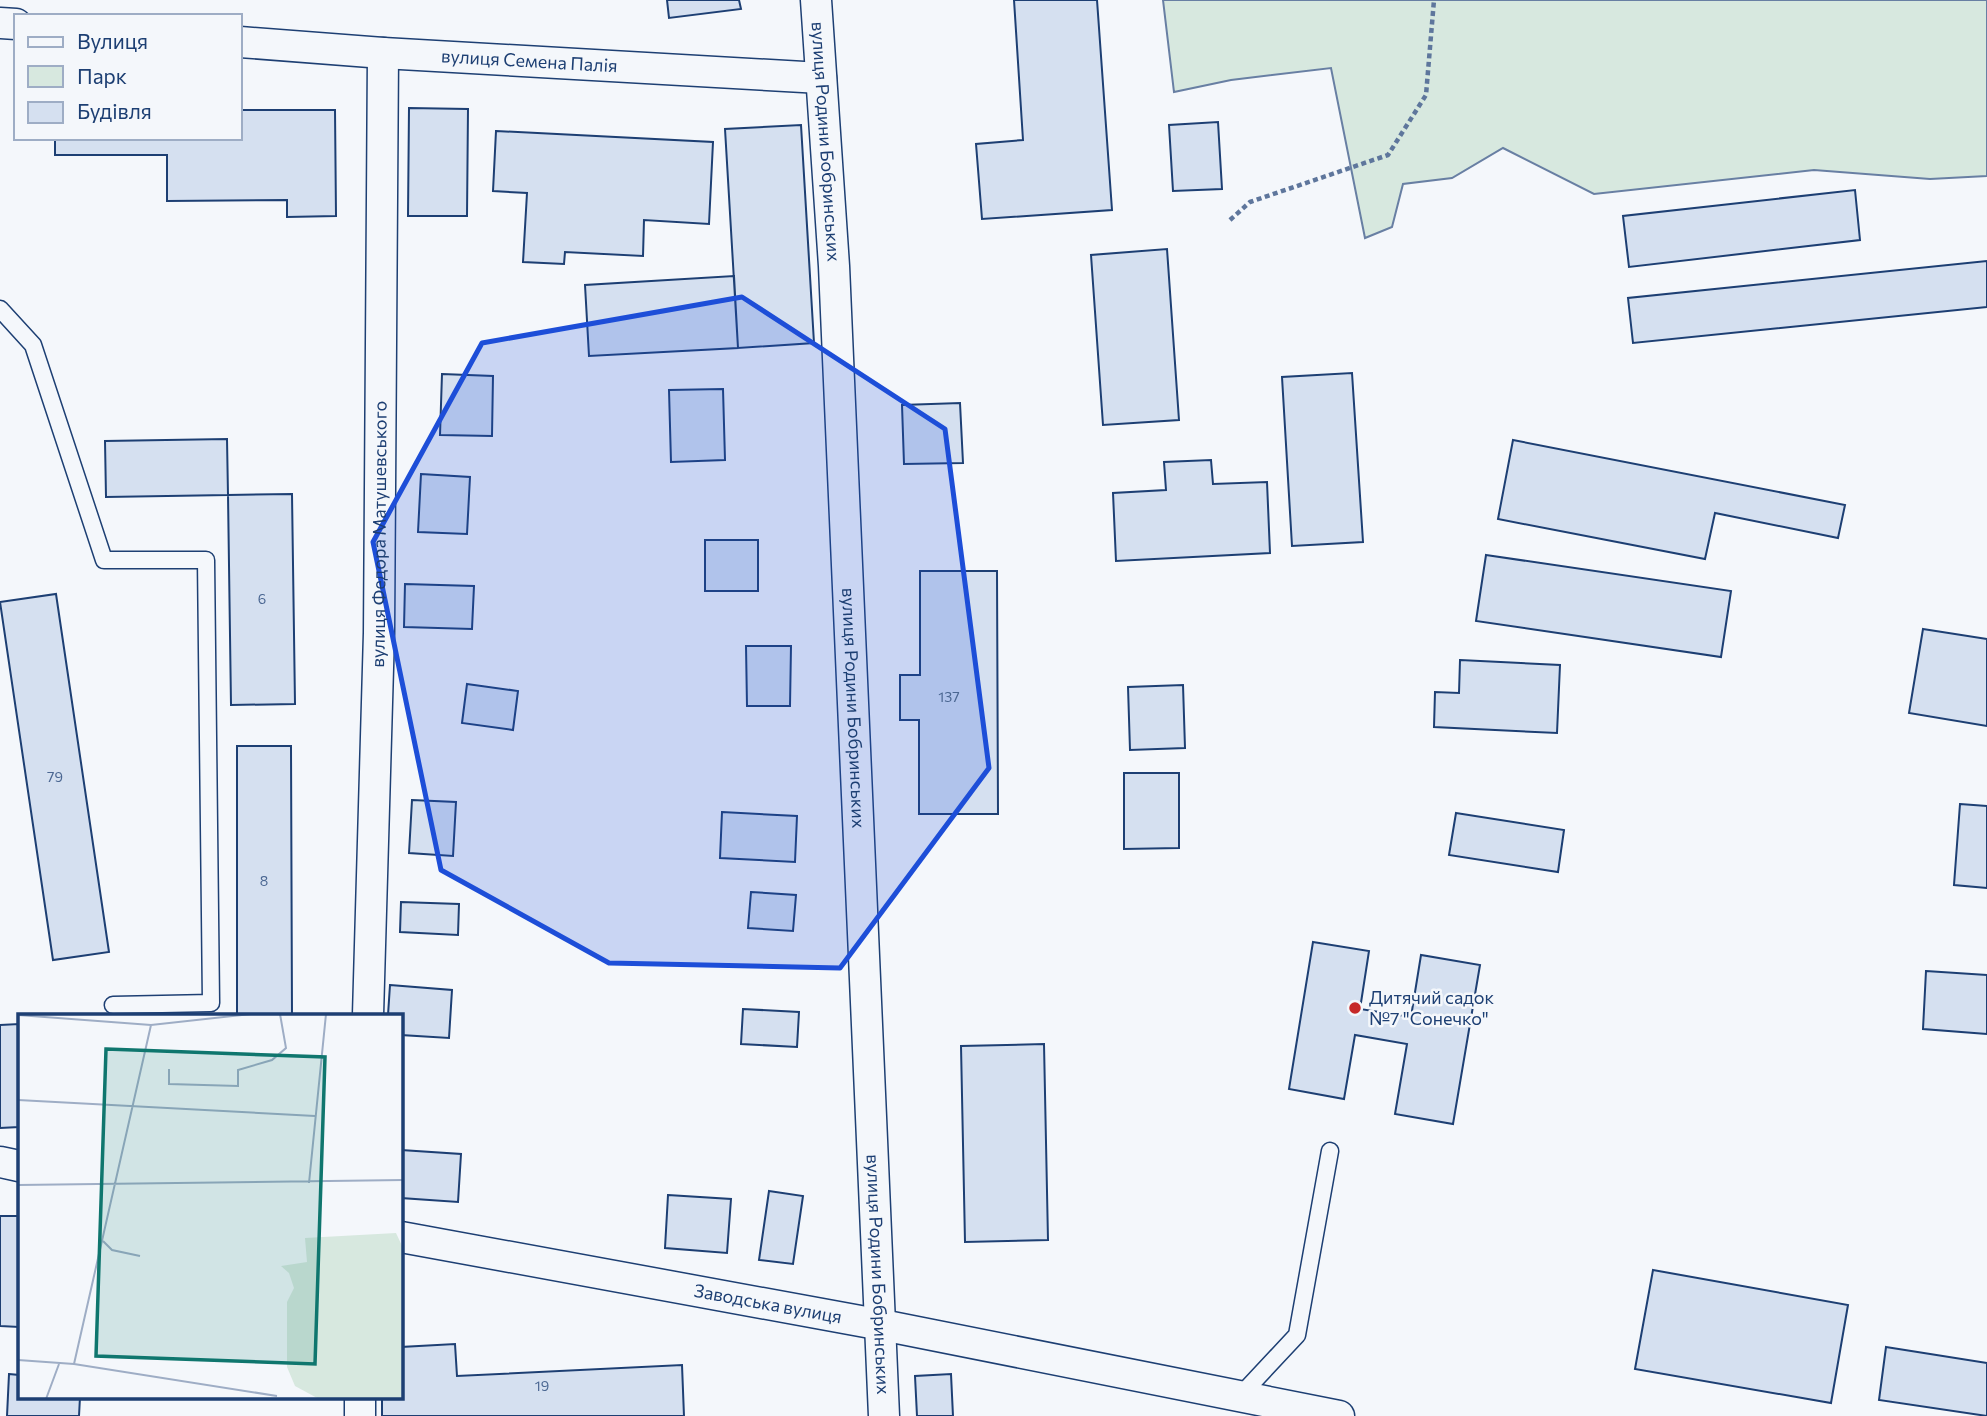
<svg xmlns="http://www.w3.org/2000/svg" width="1987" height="1416" font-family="Commissioner,sans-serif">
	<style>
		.green { fill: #d7e8df; stroke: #687fa3; stroke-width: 2 }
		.building { fill: #d5e0f0; stroke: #1d3f73; stroke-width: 2 }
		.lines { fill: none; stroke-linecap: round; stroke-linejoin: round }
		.lane-casing { stroke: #1d3f73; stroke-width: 19 }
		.street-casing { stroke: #1d3f73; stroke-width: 33 }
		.path { stroke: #5e769c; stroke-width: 4.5; stroke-dasharray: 5 3.5; stroke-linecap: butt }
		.lane { stroke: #f4f7fb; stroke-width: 16 }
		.street { stroke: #f4f7fb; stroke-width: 30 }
		.marked { fill: #1d4ed8; fill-opacity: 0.2; stroke: #1d4ed8; stroke-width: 5; stroke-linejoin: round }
		.poi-dot { fill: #c62828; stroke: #f4f7fb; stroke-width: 2.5 }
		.labels { text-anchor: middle; stroke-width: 5; stroke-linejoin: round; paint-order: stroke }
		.number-label { font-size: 14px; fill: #4b6792 }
		.street-label { font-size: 18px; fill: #1d3f73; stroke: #f4f7fb }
		.poi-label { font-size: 18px; fill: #1d3f73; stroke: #f4f7fb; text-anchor: start }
		.inset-road { fill: none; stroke: #9eadc5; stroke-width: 2 }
		.view { fill: #0f766e; fill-opacity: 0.15; stroke: #0f766e; stroke-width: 3.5 }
		.inset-edge { fill: none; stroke: #1d3f73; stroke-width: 3.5 }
	</style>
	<rect width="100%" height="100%" fill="#f4f7fb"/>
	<path class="green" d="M 1163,0 L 1987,0 L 1987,176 L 1930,179 L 1814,170 L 1594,194 L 1503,148 L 1452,178 L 1403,184 L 1392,227 L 1365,238 L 1331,68 L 1231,80 L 1174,92 Z"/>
	<path class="building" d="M 667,0 L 739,0 L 741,9 L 669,18 Z
		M 1014,0 L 1097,0 L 1112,210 L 982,219 L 976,144 L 1023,140 Z
		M 409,108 L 468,109 L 467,216 L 408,216 Z
		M 240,110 L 335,110 L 336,216 L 287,217 L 287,200 L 167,201 L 167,155 L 55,155 L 55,138 L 240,138 Z
		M 1218,122 L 1222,189 L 1173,191 L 1169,125 Z
		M 801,125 L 814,343 L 738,348 L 725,129 Z
		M 496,131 L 713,142 L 709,224 L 644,220 L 643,256 L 565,252 L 564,264 L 523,262 L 527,193 L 493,191 Z
		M 1855,190 L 1860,240 L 1629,267 L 1623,216 Z
		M 1167,249 L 1179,420 L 1103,425 L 1091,255 Z
		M 1987,261 L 1987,307 L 1633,343 L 1628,298 Z
		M 734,276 L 738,348 L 589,356 L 585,285 Z
		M 1352,373 L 1363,542 L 1292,546 L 1282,377 Z
		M 442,374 L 493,376 L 492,436 L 440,435 Z
		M 723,389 L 725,460 L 671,462 L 669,390 Z
		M 960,403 L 963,463 L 904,464 L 902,405 Z
		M 227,439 L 228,495 L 106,497 L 105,441 Z
		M 1513,440 L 1845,505 L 1838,538 L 1715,513 L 1705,559 L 1498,519 Z
		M 1211,460 L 1213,484 L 1267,482 L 1270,553 L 1116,561 L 1113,493 L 1166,490 L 1164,462 Z
		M 421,474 L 470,477 L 467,534 L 418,532 Z
		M 292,494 L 295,704 L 231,705 L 228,495 Z
		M 705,540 L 758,540 L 758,591 L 705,591 Z
		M 1486,555 L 1731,591 L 1721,657 L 1476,621 Z
		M 920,571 L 997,571 L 998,814 L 919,814 L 919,720 L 900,720 L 900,675 L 920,675 Z
		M 405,584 L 474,586 L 472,629 L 404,627 Z
		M 56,594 L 109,952 L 53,960 L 0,602 Z
		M 1923,629 L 1987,639 L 1987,726 L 1909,713 Z
		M 746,646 L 791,646 L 790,706 L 747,706 Z
		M 1460,660 L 1560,665 L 1557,733 L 1434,727 L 1435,692 L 1459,693 Z
		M 467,684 L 518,691 L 513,730 L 462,723 Z
		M 1183,685 L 1185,748 L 1130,750 L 1128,687 Z
		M 237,746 L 291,746 L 292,1015 L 237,1015 Z
		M 1124,773 L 1179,773 L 1179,848 L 1124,849 Z
		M 412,800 L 456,802 L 453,856 L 409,853 Z
		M 1960,804 L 1987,806 L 1987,888 L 1954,885 Z
		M 722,812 L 797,816 L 795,862 L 720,858 Z
		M 1456,813 L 1564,830 L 1558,872 L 1449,855 Z
		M 751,892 L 796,895 L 793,931 L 748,928 Z
		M 401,902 L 459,904 L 458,935 L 400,932 Z
		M 1313,942 L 1369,951 L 1360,1009 L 1411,1017 L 1421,955 L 1480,965 L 1453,1124 L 1395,1114 L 1407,1044 L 1355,1035 L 1344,1099 L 1289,1089 Z
		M 1926,971 L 1987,975 L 1987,1034 L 1923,1029 Z
		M 390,985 L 452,990 L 449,1038 L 401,1035 L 401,1015 L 388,1015 Z
		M 743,1009 L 799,1012 L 797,1047 L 741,1044 Z
		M 19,1024 L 19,1127 L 0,1128 L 0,1025 Z
		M 1044,1044 L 1048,1240 L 965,1242 L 961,1046 Z
		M 401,1150 L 461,1154 L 458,1202 L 401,1198 Z
		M 769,1191 L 803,1196 L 793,1264 L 759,1260 Z
		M 668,1195 L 731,1199 L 727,1253 L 665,1248 Z
		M 0,1216 L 19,1216 L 19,1327 L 0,1326 Z
		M 1653,1270 L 1848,1305 L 1831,1403 L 1635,1369 Z
		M 455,1344 L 457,1376 L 682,1365 L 684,1416 L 382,1416 L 382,1397 L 401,1397 L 401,1347 Z
		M 1886,1347 L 1987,1363 L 1987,1416 L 1879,1400 Z
		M 9,1374 L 19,1375 L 19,1397 L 80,1397 L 79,1416 L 7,1416 Z
		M 951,1374 L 953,1416 L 917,1416 L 915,1376 Z"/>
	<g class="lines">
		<defs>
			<path id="lane" d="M 0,309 L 33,345 L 104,560 L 206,560 L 211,1003 L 113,1005
				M 1240,1396 L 1297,1335 L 1330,1151"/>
			<g id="street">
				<path id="s1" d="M 816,0 L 834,266 L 884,1416"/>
				<path d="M 0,23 L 16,24"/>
				<path id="s2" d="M 240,42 L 383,53 L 821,78"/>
				<path id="s3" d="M 368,1015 L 379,633 L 383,53"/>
				<path d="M 0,1162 L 19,1166"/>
				<path id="s4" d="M 401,1237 L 882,1325 L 1339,1416"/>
				<path d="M 360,1416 L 360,1397"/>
			</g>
		</defs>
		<use href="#lane" class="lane-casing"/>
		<use href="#street" class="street-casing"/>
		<path class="path" d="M 1230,220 L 1250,202 L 1388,155 L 1426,95 L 1434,0"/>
		<use href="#lane" class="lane"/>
		<use href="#street" class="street"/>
	</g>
	<path class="marked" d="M 742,297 L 945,429 L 989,768 L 840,968 L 609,963 L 441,870 L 373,542 L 482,343 Z"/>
	<circle class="poi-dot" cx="1355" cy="1008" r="7"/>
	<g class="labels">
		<g class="number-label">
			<text x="262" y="604">6</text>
			<text x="949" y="702">137</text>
			<text x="55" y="782">79</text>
			<text x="264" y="886">8</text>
			<text x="542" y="1391">19</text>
		</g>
		<g class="street-label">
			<text dy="6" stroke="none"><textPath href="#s2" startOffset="290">вулиця Семена Палія</textPath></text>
			<text dy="6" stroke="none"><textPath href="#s1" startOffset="142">вулиця Родини Бобринських</textPath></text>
			<text dy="6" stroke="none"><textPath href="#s3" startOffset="481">вулиця Федора Матушевського</textPath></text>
			<text dy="6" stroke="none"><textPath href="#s1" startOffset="709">вулиця Родини Бобринських</textPath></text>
			<text dy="6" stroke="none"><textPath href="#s1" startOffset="1276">вулиця Родини Бобринських</textPath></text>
			<text dy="6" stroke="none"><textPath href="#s4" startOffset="373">Заводська вулиця</textPath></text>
		</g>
		<g class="poi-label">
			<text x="1369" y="1004">Дитячий садок<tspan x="1369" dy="21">№7 "Сонечко"</tspan></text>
		</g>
	</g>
	<g transform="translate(18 1014)">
		<rect width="385" height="385" fill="#f4f7fb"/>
		<path d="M 378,219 L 385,234 L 385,385 L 301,385 L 277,372 L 269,353 L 269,288 L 276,274 L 271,259 L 263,252 L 289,248 L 287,224 Z" fill="#d7e8df"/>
		<path class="inset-road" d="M 0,1 L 133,11 L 233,0M 151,55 L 151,70 L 220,72 L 220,56 L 254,46 L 268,34 L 262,0M 0,86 L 297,102M 291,169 L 308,0M 0,171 L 385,166M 85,227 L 94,236 L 122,242M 0,346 L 56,350 L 259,382M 56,350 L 133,11M 28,385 L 41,350"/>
		<path class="view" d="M 88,35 L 307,43 L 297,350 L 78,342 Z"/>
		<rect width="385" height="385" class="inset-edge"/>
	</g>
	<rect x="14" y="14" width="228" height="126" fill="#f4f7fb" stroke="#9eadc5" stroke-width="2"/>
	<rect x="28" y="37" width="35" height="10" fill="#f4f7fb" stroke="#9eadc5" stroke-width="2"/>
	<text x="77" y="49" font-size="21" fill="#1d3f73">Вулиця</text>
	<rect x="28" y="66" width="35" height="21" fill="#d7e8df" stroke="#9eadc5" stroke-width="2"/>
	<text x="77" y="84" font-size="21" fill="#1d3f73">Парк</text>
	<rect x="28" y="102" width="35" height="21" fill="#d5e0f0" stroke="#9eadc5" stroke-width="2"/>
	<text x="77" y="119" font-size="21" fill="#1d3f73">Будівля</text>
</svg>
